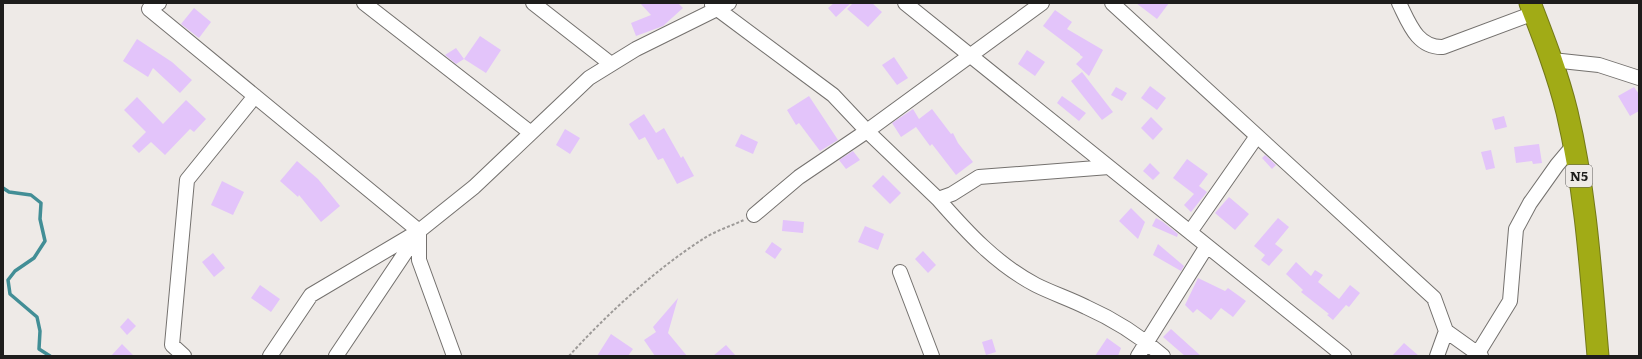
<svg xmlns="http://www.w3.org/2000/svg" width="1642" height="359" font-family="Literata,serif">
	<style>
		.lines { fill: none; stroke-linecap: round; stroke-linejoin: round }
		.stream { stroke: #428e96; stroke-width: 3.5 }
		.building { fill: #e3c4fa }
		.minor-casing { stroke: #74716e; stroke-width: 16 }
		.highway-casing { stroke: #737918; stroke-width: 23 }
		.path { stroke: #9d9a98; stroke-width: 2; stroke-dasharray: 3 2; stroke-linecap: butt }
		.minor { stroke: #fff; stroke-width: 14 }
		.highway { stroke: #a1ab16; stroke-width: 21 }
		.labels { text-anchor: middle; stroke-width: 3.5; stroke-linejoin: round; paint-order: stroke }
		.shield { fill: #eeeae7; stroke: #5c5a59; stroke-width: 1 }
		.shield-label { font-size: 13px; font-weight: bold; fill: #1e1d1c }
	</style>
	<rect width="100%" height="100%" fill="#eeeae7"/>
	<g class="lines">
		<path class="stream" d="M 3,188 L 9,192 L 31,195 L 41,203 L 40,219 L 45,241 L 34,258 L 15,271 L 8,280 L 10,294 L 37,317 L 40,331 L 39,349 L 50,356"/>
	</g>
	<path class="building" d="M 640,3 L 678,3 L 683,8 L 663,26 L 636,36 L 631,23 L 651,15 Z
		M 834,3 L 851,3 L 836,17 L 828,8 Z
		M 853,3 L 872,3 L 882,12 L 868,27 L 847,9 Z
		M 1136,3 L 1169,3 L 1157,19 Z
		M 194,8 L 211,22 L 199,38 L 181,24 Z
		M 1055,10 L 1072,22 L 1067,29 L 1103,50 L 1089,76 L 1076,64 L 1083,57 L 1080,55 L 1080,54 L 1043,26 Z
		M 480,36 L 501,50 L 486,73 L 464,59 Z
		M 137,39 L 172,62 L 192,80 L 180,93 L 153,68 L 148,77 L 123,61 Z
		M 456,48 L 464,59 L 456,64 L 445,55 Z
		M 1027,50 L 1045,62 L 1035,76 L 1018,64 Z
		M 894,57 L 908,78 L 897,85 L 882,65 Z
		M 1082,72 L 1113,112 L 1102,120 L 1071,81 Z
		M 1150,86 L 1166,98 L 1157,110 L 1141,98 Z
		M 1116,87 L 1127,93 L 1122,101 L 1111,95 Z
		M 1634,87 L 1639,94 L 1639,111 L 1630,116 L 1618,96 Z
		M 809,96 L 838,140 L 820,151 L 799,123 L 796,125 L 787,110 Z
		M 1062,96 L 1086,113 L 1079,121 L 1057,103 Z
		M 137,97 L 163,124 L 186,100 L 206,119 L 194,132 L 190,129 L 165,155 L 151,142 L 139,153 L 132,146 L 146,132 L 124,110 Z
		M 913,109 L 919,119 L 932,109 L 951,134 L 953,133 L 958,143 L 973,162 L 956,175 L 932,144 L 930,146 L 916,127 L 901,137 L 892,123 Z
		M 644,114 L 656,133 L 664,128 L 681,158 L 683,156 L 694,176 L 677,184 L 663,158 L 658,160 L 645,137 L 639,140 L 629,124 Z
		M 1504,116 L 1507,127 L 1495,130 L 1492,119 Z
		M 1151,117 L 1163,129 L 1153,140 L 1141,128 Z
		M 565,129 L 580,138 L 570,154 L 556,145 Z
		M 741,134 L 758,142 L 753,154 L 735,146 Z
		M 1539,144 L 1542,163 L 1533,164 L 1532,161 L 1516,163 L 1514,147 Z
		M 1491,150 L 1495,168 L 1486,170 L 1481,152 Z
		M 853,151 L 860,160 L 846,169 L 839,160 Z
		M 1265,155 L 1276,165 L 1272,169 L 1262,158 Z
		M 1187,159 L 1208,174 L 1199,186 L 1207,192 L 1191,212 L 1184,205 L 1194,194 L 1173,178 Z
		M 297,161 L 318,179 L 340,206 L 321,222 L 299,195 L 298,197 L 280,181 Z
		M 1150,163 L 1160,173 L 1153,180 L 1143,171 Z
		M 883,175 L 901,193 L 890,204 L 872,186 Z
		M 222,181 L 244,192 L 233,215 L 211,205 Z
		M 1229,197 L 1249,214 L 1235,230 L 1215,213 Z
		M 1131,208 L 1145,222 L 1138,239 L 1119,221 Z
		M 1156,218 L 1163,222 L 1178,234 L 1177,237 L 1152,226 Z
		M 1278,218 L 1289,227 L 1275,244 L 1283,250 L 1269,266 L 1261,260 L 1265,255 L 1254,246 Z
		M 783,220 L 804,222 L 803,233 L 782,231 Z
		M 865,226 L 884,234 L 878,250 L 858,242 Z
		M 772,242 L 782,249 L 775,259 L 765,252 Z
		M 1158,244 L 1184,266 L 1181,271 L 1153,255 Z
		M 923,251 L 936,265 L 928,273 L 915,259 Z
		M 213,253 L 225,268 L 214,277 L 202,262 Z
		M 1296,262 L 1311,276 L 1315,270 L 1323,275 L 1318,282 L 1339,299 L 1350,285 L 1360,293 L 1349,307 L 1346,305 L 1333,320 L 1327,315 L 1329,314 L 1301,292 L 1303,290 L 1286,274 Z
		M 1198,278 L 1225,291 L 1228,288 L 1246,301 L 1233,317 L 1221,308 L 1211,320 L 1197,309 L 1193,313 L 1185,305 Z
		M 260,285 L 280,299 L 271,312 L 251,298 Z
		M 678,298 L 668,333 L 687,356 L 655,356 L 644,340 L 656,332 L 653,327 Z
		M 128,318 L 136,326 L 127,335 L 120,327 Z
		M 1171,329 L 1201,356 L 1185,356 L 1163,337 Z
		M 611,334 L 633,349 L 628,356 L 597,356 Z
		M 1107,338 L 1121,348 L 1118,356 L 1095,356 Z
		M 992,339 L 996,352 L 986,355 L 982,342 Z
		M 1404,343 L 1419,356 L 1392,356 Z
		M 122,344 L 134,356 L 111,356 Z
		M 726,345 L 736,356 L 713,356 Z"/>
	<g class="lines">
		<defs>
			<path id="minor" d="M 159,3 L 149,9 L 419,231
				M 364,3 L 531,133
				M 533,3 L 611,64
				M 905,3 L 1344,356
				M 1112,3 L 1434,298 L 1446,331 L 1437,356
				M 1399,3 C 1409,23 1417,48 1443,47 L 1534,13
				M 712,5 L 833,95 L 867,131 L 938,199 L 952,194 L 979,177 L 1109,167
				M 1552,60 L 1599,65 L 1639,78
				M 938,199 C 967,232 996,264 1036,285 C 1052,293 1070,299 1086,307 C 1113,319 1141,337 1163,356
				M 754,215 L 799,177 L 867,131 L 1042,3
				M 419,231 L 419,260 L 454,356
				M 1190,232 L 1257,136
				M 900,272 L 932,356
				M 1446,331 L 1481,356
				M 1478,353 L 1510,301 L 1516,229 L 1530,203 L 1557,165 L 1573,146
				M 184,356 L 172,345 L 187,180 L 255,96
				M 270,356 L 311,295 L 419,231 L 474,187 L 589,78 L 636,49 L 729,3
				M 336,356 L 417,235
				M 1138,356 L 1207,246"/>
			<path id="highway" d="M 1530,3 C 1544,39 1558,75 1567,112 C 1586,192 1591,275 1598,356"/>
		</defs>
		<use href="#minor" class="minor-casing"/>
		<use href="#highway" class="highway-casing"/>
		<path class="path" d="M 569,356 C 606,315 656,269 703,239 C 715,231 731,226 744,220"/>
		<use href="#minor" class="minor"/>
		<use href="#highway" class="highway"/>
	</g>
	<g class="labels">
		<rect class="shield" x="1566" y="165" width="26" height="22" rx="3"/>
		<g class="shield-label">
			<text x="1579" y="181">N5</text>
		</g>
	</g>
	<rect width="1642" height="359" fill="none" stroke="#1e1d1c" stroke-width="8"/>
</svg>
